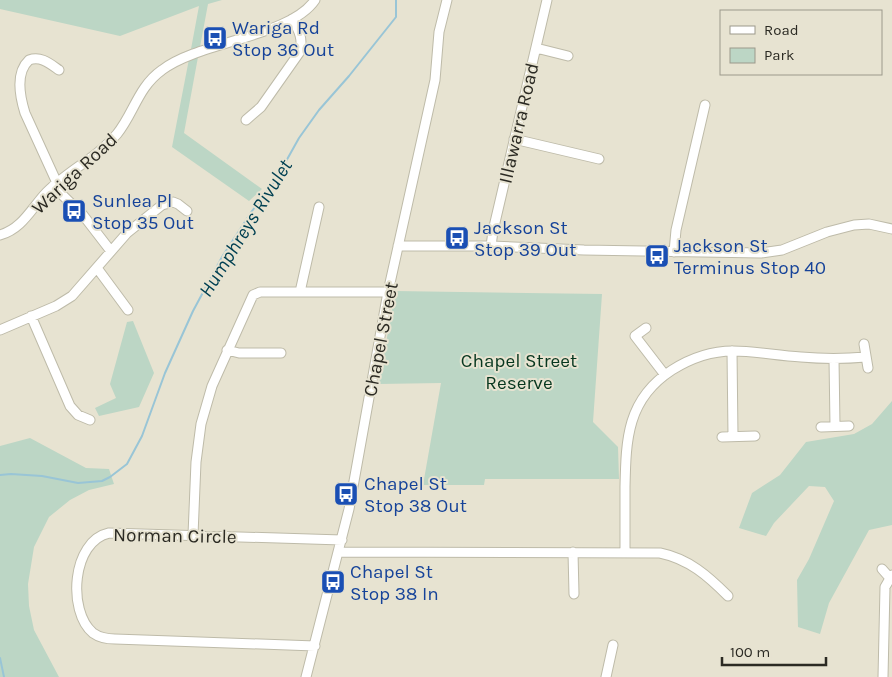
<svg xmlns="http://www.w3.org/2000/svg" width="892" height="677" font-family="Karla,sans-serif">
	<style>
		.green { fill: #bcd6c5 }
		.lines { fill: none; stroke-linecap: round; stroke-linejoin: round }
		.stream { stroke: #99c5d6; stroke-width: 2 }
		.minor-casing { stroke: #bebba9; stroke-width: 11 }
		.minor { stroke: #fff; stroke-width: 9 }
		.labels { text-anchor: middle; stroke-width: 4; stroke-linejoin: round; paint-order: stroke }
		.transit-label { font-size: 19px; fill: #164399; stroke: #e7e3d1; text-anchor: start }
		.street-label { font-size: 19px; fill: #2b2a23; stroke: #e7e3d1 }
		.park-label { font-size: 19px; fill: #07371f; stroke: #e7e3d1 }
		.water-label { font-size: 20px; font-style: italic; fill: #004052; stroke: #e7e3d1 }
	</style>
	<rect width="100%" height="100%" fill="#e7e3d1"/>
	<path class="green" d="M 0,0 L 222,0 L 208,4 L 200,47 L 191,49 L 199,6 L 120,36 L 0,9 Z
		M 198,57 L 184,133 L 262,189 L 249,201 L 172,147 L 189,59 Z
		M 395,291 L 602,294 L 593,422 L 618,447 L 619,479 L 485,479 L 484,485 L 423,485 L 441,383 L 379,384 Z
		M 133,321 L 154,373 L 139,407 L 99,416 L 95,408 L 116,398 L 110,384 L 127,322 Z
		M 892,401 L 892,525 L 869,530 L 829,603 L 820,634 L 798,627 L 797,580 L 809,559 L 834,501 L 825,487 L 809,486 L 774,523 L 766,536 L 739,528 L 752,493 L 780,475 L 806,442 L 854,434 L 872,424 Z
		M 30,438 L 86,468 L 109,469 L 114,484 L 89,490 L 70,500 L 49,517 L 34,547 L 28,584 L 29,606 L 34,630 L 59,677 L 0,677 L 0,446 Z"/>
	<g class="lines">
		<path class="stream" d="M 0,475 L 11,474 L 42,476 L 78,483 L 102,481 L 110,477 L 127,464 L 142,436 L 165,373 L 193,311 L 222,257 L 252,211 L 275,181 L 299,138 L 319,110 L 349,76 L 396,17 L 396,0
			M 0,658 L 4,677"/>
		<defs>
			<path id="minor" d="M 536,48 L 568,56
				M 246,120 L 261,107 L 299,53 C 304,40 299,30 292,19
				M 514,139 L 599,159
				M 57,183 L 25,113 C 20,97 15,73 29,60 C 41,56 49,63 59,70
				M 53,186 L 83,215 L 110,250
				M 0,235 C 21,229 30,211 44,195 C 65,172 96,159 117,134 C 134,113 138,87 162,70 C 200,41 290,37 315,0
				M 398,246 L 491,246 L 584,250 L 761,253 L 782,250 L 827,232 L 854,225 L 869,224 L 892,229
				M 491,246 L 493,231 L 547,0
				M 674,252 L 676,230 L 705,105
				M 97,268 L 128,310
				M 300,292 L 319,207
				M 31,316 L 70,406 L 78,415 L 90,420
				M 646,328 L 635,336 L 665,375
				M 0,330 L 56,306 L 72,296 L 127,233 L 162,205 L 173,202 L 178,204 L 187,211
				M 864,344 L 868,368
				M 227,350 L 239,353 L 281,353
				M 732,351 L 733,436
				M 834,359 L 835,426
				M 821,427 L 849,426
				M 722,437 L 755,436
				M 193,535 L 196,462 L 201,424 L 212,386 L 253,295 L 260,292 L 388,292
				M 339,552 L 660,553 C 689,559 708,576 728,596
				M 573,552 L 574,594
				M 625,552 C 625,530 625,509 625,487 C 626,439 627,399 672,370 C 691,358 711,351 733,351 C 756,351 778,356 801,357 C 823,359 844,359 866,357
				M 882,569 L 889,577
				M 315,646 L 115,639 C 107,639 100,638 93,633 C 67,611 72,541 109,533 L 342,540
				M 306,677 L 349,509 L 388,292 L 435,80 L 439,32 L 447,0
				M 606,677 L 613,645
				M 883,677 L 885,587 L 892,575"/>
		</defs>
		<use href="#minor" class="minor-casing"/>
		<use href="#minor" class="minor"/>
	</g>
	<defs>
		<symbol id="bus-square" viewBox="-11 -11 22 22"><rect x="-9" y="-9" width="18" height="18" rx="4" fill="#1a4fb4" stroke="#e7e3d1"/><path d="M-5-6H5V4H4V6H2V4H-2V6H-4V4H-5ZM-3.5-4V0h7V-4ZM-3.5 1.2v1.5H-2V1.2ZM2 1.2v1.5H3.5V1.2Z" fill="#fff"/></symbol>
	</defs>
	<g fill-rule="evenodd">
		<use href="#bus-square" x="201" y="24" width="28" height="28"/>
		<use href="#bus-square" x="60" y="197" width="28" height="28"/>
		<use href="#bus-square" x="443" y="224" width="28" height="28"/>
		<use href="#bus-square" x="643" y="242" width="28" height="28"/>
		<use href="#bus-square" x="332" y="480" width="28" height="28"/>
		<use href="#bus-square" x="319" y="568" width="28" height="28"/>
	</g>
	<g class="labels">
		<g class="transit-label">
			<text x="232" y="34">Wariga Rd<tspan x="232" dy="22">Stop 36 Out</tspan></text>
			<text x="92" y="207">Sunlea Pl<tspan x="92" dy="22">Stop 35 Out</tspan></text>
			<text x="474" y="234">Jackson St<tspan x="474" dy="22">Stop 39 Out</tspan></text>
			<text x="674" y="252">Jackson St<tspan x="674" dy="22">Terminus Stop 40</tspan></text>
			<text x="364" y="490">Chapel St<tspan x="364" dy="22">Stop 38 Out</tspan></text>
			<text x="350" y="578">Chapel St<tspan x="350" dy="22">Stop 38 In</tspan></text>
		</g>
		<g class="street-label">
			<text transform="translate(518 123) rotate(-77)" y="7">Illawarra Road</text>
			<text transform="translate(74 173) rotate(-43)" y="7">Wariga Road</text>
			<text transform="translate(380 339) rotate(-79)" y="7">Chapel Street</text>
			<text transform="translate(175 535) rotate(1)" y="7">Norman Circle</text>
		</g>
		<g class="park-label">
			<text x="519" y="367">Chapel Street<tspan x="519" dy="22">Reserve</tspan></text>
		</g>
		<g class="water-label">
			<text transform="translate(245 228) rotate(-58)" y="7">Humphreys Rivulet</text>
		</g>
	</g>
	<rect x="720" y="10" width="162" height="65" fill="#e7e3d1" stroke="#9c998b"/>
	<rect x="730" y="26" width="25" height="8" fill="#ffffff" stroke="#9c998b"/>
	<text x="764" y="35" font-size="15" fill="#2b2a23">Road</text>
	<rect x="730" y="48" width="25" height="15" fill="#bcd6c5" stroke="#9c998b"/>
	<text x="764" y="60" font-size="15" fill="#2b2a23">Park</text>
	<path d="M722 657v8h104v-8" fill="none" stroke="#2b2a23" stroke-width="2.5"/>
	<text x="730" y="657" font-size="15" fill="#2b2a23" stroke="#e7e3d1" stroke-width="4" paint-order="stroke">100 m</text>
</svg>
